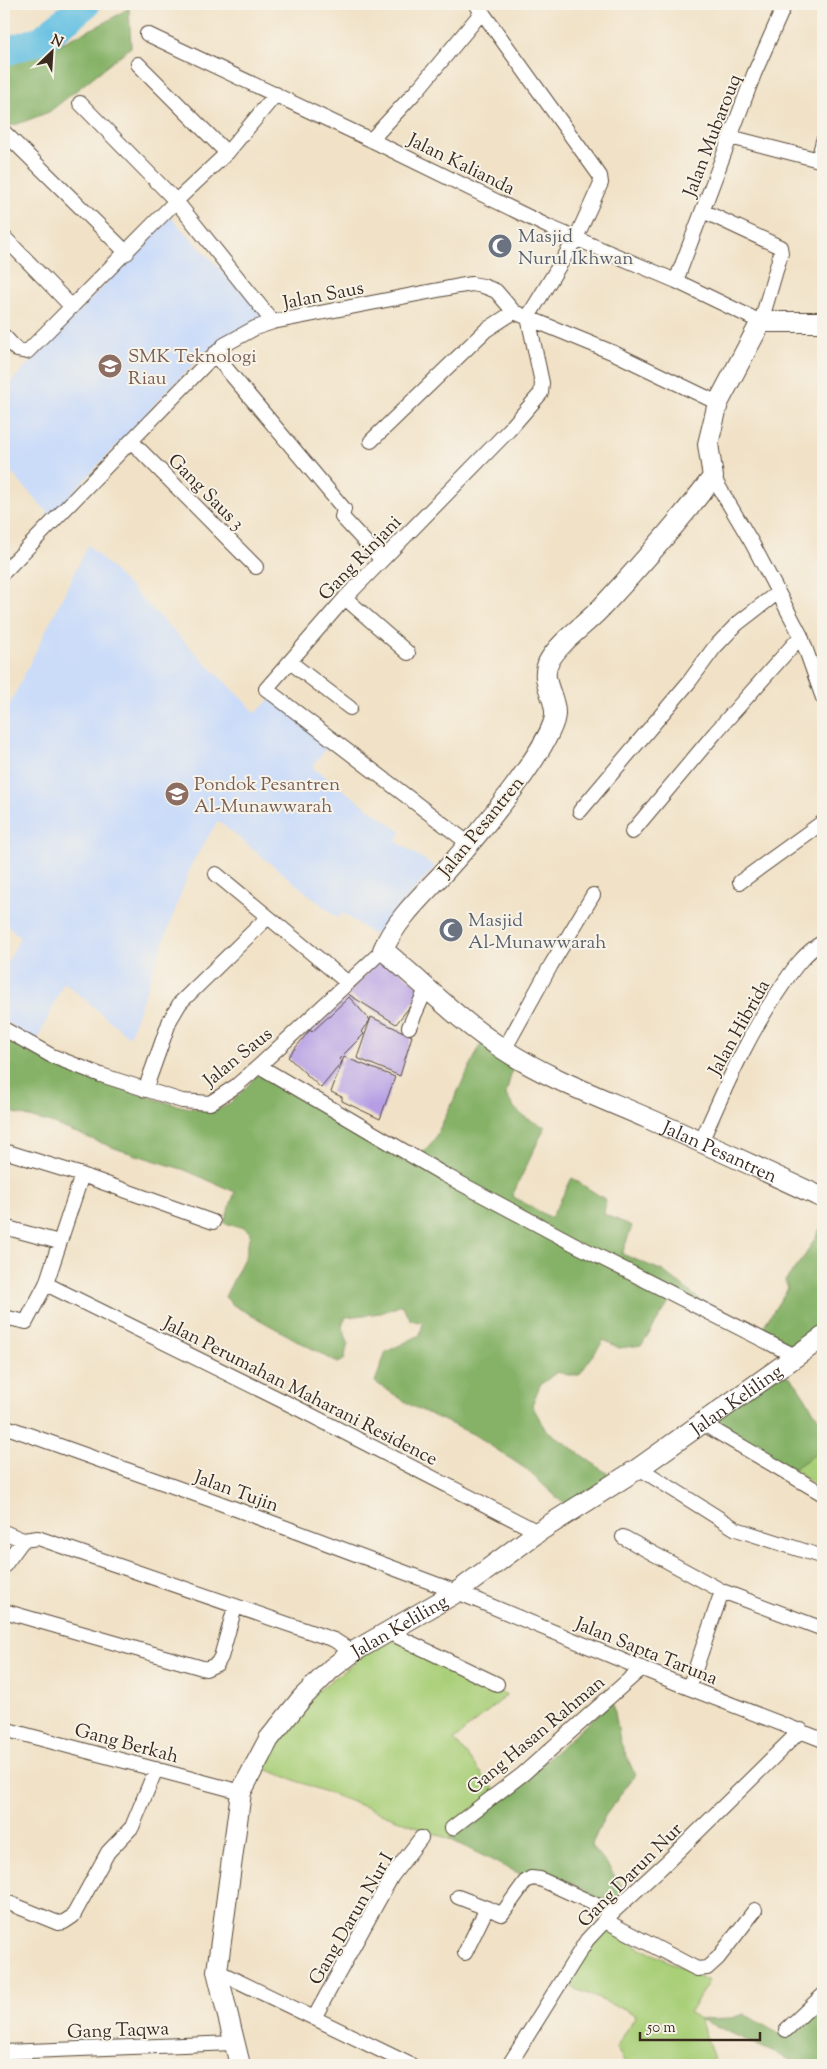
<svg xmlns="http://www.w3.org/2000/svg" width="827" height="2069" font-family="'Sorts Mill Goudy',serif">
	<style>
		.built { fill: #cbdcf9 }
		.green { fill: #a9cf78; stroke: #727c4b }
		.forest { fill: #86b268; stroke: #606e43 }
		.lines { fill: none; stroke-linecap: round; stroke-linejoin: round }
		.river { stroke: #64c0e2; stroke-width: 29 }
		.building { fill: #b59ee5 }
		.street-casing { stroke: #564637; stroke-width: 16 }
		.secondary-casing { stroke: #564637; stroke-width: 22 }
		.street { stroke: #fff; stroke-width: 14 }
		.secondary { stroke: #fff; stroke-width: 20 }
		.labels { text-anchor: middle; stroke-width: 4; stroke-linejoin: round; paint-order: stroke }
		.street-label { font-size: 19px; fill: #3b2a1e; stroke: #f7f3e8 }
		.worship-label { font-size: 19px; fill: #5b616d; stroke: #f7f3e8; text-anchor: start }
		.education-label { font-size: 19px; fill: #785e54; stroke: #f7f3e8; text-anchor: start }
	</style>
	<rect width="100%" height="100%" fill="#f7f3e8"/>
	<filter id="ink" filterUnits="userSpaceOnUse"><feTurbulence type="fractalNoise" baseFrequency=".02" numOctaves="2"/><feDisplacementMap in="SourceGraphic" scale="10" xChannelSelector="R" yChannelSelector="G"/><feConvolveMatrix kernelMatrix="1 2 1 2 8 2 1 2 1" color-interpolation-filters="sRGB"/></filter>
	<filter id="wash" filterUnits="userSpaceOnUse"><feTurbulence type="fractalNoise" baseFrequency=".0096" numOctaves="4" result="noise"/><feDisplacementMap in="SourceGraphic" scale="20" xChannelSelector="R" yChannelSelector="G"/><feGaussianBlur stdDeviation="1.12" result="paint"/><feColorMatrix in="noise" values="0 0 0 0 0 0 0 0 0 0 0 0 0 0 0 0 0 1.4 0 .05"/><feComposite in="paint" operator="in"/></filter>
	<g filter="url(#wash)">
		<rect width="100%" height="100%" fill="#f1e2c7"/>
		<path class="built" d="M 170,217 L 266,316 L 207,351 L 166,392 L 51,516 L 4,465 L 4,393 L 13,380 Z
			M 88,545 L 256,713 L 271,698 L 330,743 L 312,767 L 401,832 L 396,841 L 435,867 L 374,935 L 343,913 L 338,918 L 218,821 L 192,863 L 129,1037 L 64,982 L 37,1041 L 4,1021 L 4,969 L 20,938 L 4,921 L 4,716 Z"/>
		<path class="green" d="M 823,1449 L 823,1491 L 793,1469 Z
			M 388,1637 L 507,1695 L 454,1740 L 501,1797 L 449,1839 L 260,1767 L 312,1695 Z
			M 602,1929 L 709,1981 L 689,2013 L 700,2019 L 714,2059 L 705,2065 L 630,2065 L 626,2064 L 616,2048 L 636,2015 L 567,1985 Z"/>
		<path class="forest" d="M 129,8 L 131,47 L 49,112 L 15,125 L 4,126 L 4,63 L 49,49 L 104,23 Z
			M 4,1038 C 18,1046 33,1054 48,1061 C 78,1073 192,1118 219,1109 C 233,1105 250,1082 261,1071 L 414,1162 L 434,1140 L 482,1042 L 514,1061 L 506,1095 C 518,1116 524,1117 545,1127 L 512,1196 L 551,1218 L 572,1178 L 606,1200 L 604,1214 L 632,1226 L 622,1254 L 663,1271 L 699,1299 L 696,1315 L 672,1298 L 642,1345 L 619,1348 L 604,1340 L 579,1375 L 568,1375 L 557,1372 L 540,1385 L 532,1405 L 545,1429 L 608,1474 L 600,1487 L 564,1504 L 526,1469 L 473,1434 L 412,1406 L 375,1382 L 386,1352 L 420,1335 L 423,1323 L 411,1320 L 402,1305 L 381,1313 L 346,1317 L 342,1325 L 348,1343 L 344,1360 L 338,1363 L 233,1305 L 225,1297 L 246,1254 L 250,1233 L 245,1228 L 224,1223 L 235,1192 L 185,1170 L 117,1149 L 54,1124 L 4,1110 Z
			M 823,1224 L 823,1336 L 797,1349 L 763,1327 L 788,1288 L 785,1281 L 806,1254 Z
			M 779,1374 L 790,1377 L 797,1385 L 823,1425 L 823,1449 L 793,1469 L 708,1422 Z
			M 613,1701 L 620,1741 L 635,1775 L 605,1816 L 591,1846 L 608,1866 L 624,1890 L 611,1906 C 590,1894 545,1863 522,1875 L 449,1839 L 538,1767 Z
			M 823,2003 L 823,2065 L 801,2065 L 700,2019 L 731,2018 L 744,2014 L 781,2035 Z"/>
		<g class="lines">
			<path class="river" d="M 4,52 L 41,40 L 86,4"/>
		</g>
		<g id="blocks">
			<path class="building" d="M 383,956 L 423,990 L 396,1024 L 348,994 Z
				M 349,997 L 370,1020 L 362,1032 L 364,1034 L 339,1059 L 342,1062 L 321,1088 L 288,1057 L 310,1030 L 312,1032 Z
				M 371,1017 L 412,1036 L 400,1076 L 357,1058 Z
				M 344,1057 L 395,1077 L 380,1119 L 342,1101 L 342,1097 L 331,1092 Z"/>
		</g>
	</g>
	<g filter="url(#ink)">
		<use href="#blocks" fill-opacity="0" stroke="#564637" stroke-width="1"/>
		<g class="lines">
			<defs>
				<path id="street" d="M 147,34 L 371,140 L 549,227 L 676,281 L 761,322 L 781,253 L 780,247 L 703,211
					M 138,64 L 227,153
					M 80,103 L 176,201 L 273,322
					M 4,132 L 127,253
					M 730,137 L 823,161
					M 371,140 L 419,88 L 482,12 L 476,4
					M 818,160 L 823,141
					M 4,237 L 72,307
					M 676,281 L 754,74 L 785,4
					M 4,336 L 17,350 L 27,352 L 176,201 L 227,153 L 276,94
					M 214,354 L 344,509 L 342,517 L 382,560
					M 131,441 L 256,567
					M 371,441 L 486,330 L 514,312
					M 713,477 L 752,543 L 801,636 L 823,698
					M 4,572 L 224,345 L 255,328 L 273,322 L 459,286 L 472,284 L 483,286 L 496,291 L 514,312 L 614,353 L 718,403
					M 345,598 L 408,653
					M 290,662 L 350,708
					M 580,811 L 689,682 L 714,648 L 737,624 L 777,593
					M 632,832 L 715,733 L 801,636
					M 468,843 L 266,689 L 345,598 L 509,430 L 541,393 L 542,383 L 528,317 L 576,238 L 601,183 L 600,176 L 482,12
					M 216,874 L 348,983
					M 740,882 L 823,822
					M 409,1027 L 427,987
					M 4,1029 L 52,1056 L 101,1075 L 182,1101 L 210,1103 L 236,1086 L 259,1066 L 383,950
					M 504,1050 L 551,965 L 593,895
					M 259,1066 L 443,1174 L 574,1244 L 795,1356
					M 145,1090 L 170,1020 L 180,1003 L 267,918
					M 701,1142 C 725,1088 748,1034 782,986 C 793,969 805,952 823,942
					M 4,1151 L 82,1175 L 213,1222
					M 4,1227 L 59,1242
					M 46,1284 L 295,1407 L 538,1532
					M 4,1317 L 26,1322 L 46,1284 L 82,1175
					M 702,1423 L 823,1494
					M 4,1426 L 217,1502 L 457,1592 L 689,1688 L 823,1740
					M 639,1468 L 736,1529 L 823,1557
					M 4,1532 L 23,1540
					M 623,1537 L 722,1591 L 823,1629
					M 4,1566 L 23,1540 L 38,1538 L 334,1640 L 353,1652
					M 4,1611 L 206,1669 L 217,1664 L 221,1657 L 235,1607
					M 388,1632 L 497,1684
					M 689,1688 L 722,1591
					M 4,1729 L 241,1792
					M 452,1828 L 523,1774 L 642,1668
					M 458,1897 L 502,1914 L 525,1882 L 531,1878 L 540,1879 L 612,1912
					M 4,1901 L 58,1923 L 64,1922 L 73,1916 L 108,1852 L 132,1827 L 156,1769
					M 604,1920 L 697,1969 L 707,1968 L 718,1958 L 755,1910
					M 465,1953 L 487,1908
					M 217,1971 L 411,2065
					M 314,2018 L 392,1876 L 421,1838
					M 786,2030 L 823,1995
					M 4,2052 L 234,2043
					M 509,2065 L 587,1940 L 615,1910 L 667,1862 L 801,1730"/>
				<g id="secondary">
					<path id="s1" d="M 823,322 L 761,322 L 718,403 L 708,444 L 713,477 C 678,523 640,566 600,609 C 585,625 558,643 548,663 C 540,681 556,697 555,714 C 555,731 524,774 513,789 C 492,817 469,845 446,870 C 423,895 396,919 383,950 C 423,983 459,1021 503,1049 C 547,1078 599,1097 647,1118 C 706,1144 765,1171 823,1198"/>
					<path id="s2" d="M 240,2065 L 217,1971 L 241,1792 L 269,1739 L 302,1698 L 331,1669 L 353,1652 L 457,1592 L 538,1532 L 639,1468 L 823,1337"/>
				</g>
			</defs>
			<use href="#street" class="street-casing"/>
			<use href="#secondary" class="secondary-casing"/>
			<use href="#street" class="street"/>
			<use href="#secondary" class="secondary"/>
		</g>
	</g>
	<defs>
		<symbol id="mosque-disc" viewBox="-11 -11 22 22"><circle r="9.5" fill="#6b7280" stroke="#f7f3e8"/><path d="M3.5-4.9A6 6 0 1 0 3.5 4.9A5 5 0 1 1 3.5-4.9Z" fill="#fff"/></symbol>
		<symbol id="school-disc" viewBox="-11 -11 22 22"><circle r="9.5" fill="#8d6e63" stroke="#f7f3e8"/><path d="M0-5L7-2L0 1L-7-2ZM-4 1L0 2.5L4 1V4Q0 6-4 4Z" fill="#fff"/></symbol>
	</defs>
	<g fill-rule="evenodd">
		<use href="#mosque-disc" x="486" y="232" width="28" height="28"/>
		<use href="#school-disc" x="96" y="352" width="28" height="28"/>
		<use href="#school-disc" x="163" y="780" width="28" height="28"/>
		<use href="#mosque-disc" x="437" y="916" width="28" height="28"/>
	</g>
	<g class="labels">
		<g class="street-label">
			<text transform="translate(711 135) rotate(-69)" y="7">Jalan Mubarouq</text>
			<text transform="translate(462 163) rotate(26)" y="7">Jalan Kalianda</text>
			<text transform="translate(323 294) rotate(-11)" y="7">Jalan Saus</text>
			<text transform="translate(207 491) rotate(45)" y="7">Gang Saus 3</text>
			<text transform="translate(359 557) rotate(-46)" y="7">Gang Rinjani</text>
			<text transform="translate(480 826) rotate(-51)" y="7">Jalan Pesantren</text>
			<text transform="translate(738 1027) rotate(-61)" y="7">Jalan Hibrida</text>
			<text transform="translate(237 1056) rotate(-39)" y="7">Jalan Saus</text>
			<text dy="7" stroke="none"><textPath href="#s1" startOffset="1221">Jalan Pesantren</textPath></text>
			<text transform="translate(301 1390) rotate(27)" y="7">Jalan Perumahan Maharani Residence</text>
			<text dy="7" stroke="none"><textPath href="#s2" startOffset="918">Jalan Keliling</textPath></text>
			<text transform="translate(237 1490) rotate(20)" y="7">Jalan Tujin</text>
			<text dy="7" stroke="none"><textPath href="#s2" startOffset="512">Jalan Keliling</textPath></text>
			<text transform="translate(647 1650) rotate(22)" y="7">Jalan Sapta Taruna</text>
			<text transform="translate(535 1734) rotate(-40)" y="7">Gang Hasan Rahman</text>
			<text transform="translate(127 1742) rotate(15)" y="7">Gang Berkah</text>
			<text transform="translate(629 1874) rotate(-45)" y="7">Gang Darun Nur</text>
			<text transform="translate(350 1918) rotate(-60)" y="7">Gang Darun Nur I</text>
			<text transform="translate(118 2029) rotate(-2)" y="7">Gang Taqwa</text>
		</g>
		<g class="worship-label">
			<text x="518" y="242">Masjid<tspan x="518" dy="22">Nurul Ikhwan</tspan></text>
			<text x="468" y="926">Masjid<tspan x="468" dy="22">Al-Munawwarah</tspan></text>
		</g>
		<g class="education-label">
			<text x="128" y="362">SMK Teknologi<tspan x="128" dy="22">Riau</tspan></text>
			<text x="194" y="790">Pondok Pesantren<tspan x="194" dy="22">Al-Munawwarah</tspan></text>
		</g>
	</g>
	<rect width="827" height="2069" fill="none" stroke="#f7f3e8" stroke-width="20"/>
	<g transform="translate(52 52) rotate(25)" stroke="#f7f3e8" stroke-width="4" paint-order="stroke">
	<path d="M0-4L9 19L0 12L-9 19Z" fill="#3b2a1e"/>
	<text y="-8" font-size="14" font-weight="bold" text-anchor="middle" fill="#3b2a1e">N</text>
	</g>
	<path d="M640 2032v8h120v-8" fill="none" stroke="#3b2a1e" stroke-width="2.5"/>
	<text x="647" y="2032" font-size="15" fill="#3b2a1e" stroke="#f7f3e8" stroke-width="4" paint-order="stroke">50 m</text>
</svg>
